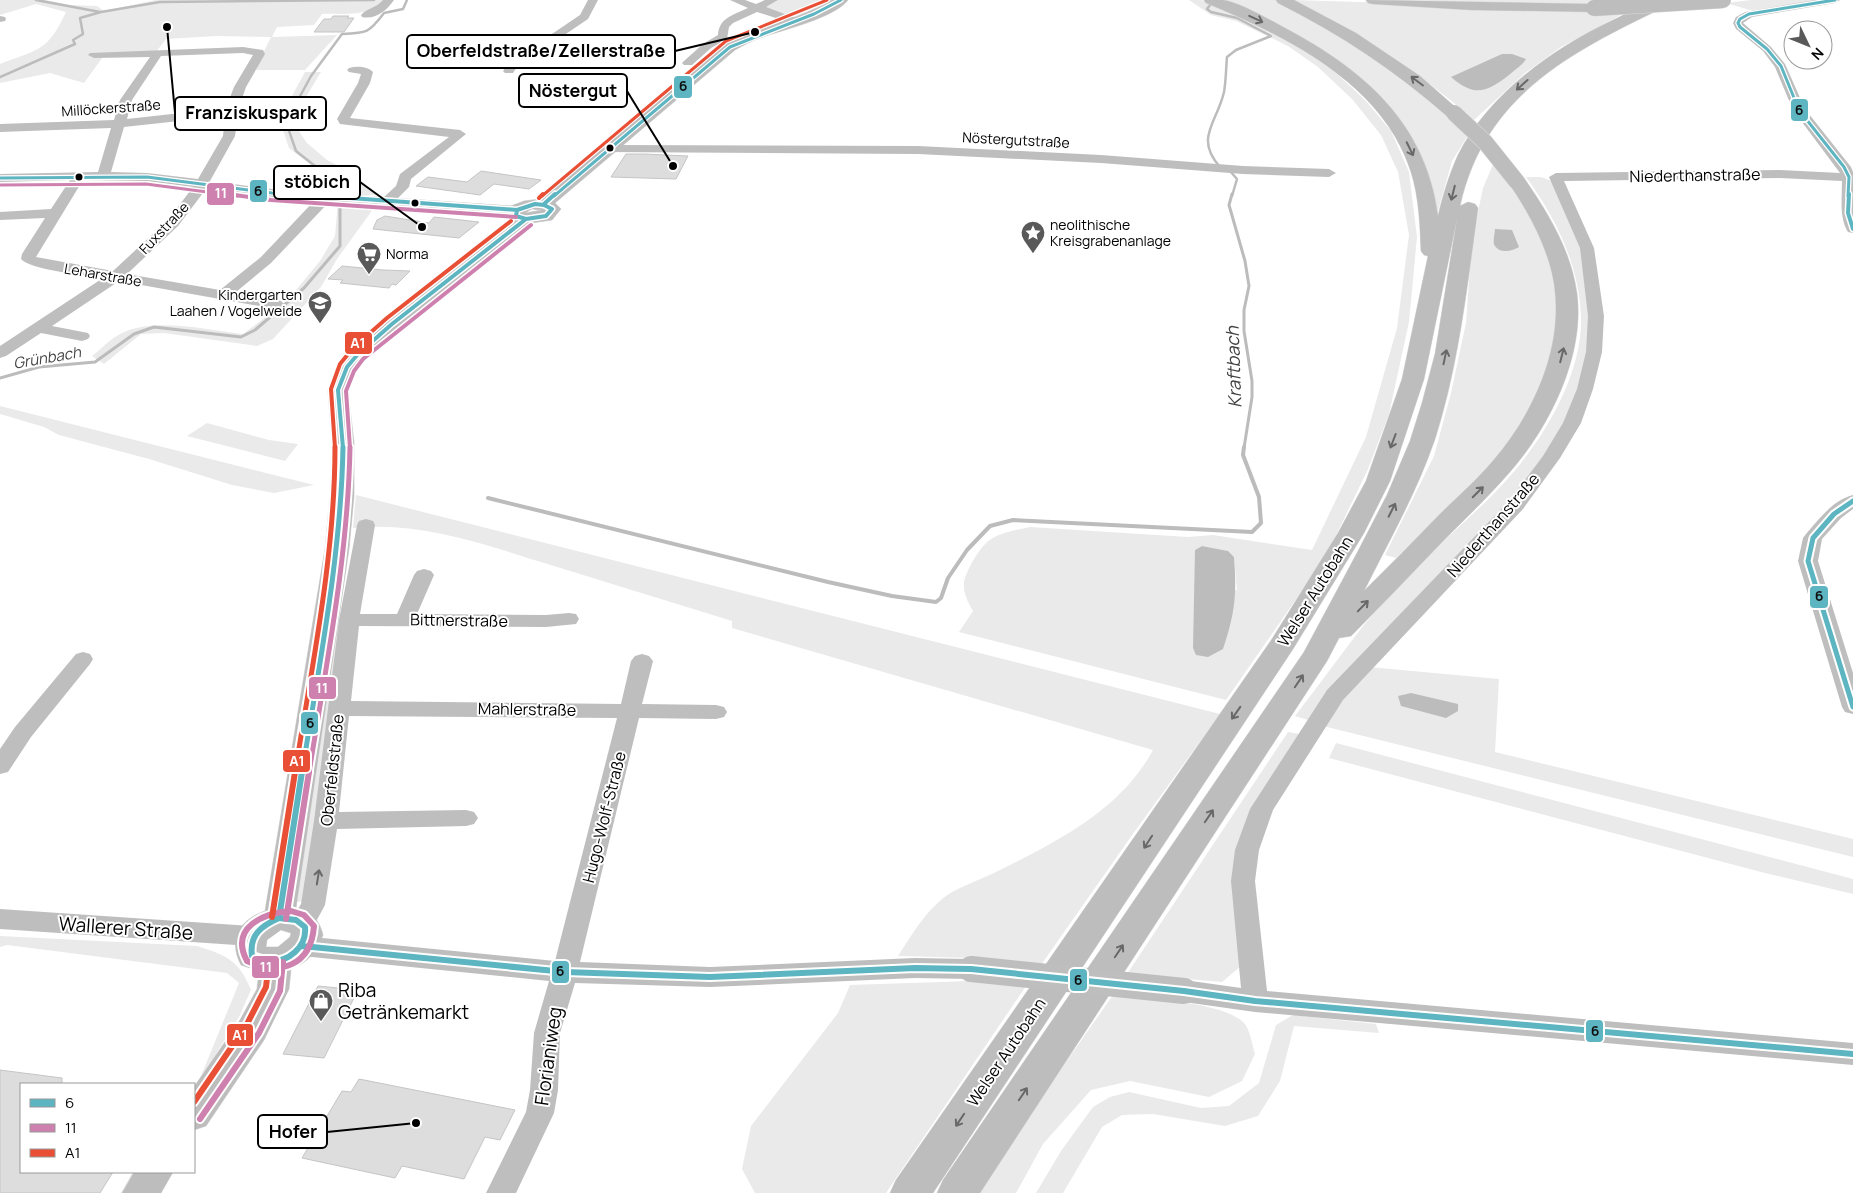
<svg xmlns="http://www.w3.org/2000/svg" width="1853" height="1193" font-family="Manrope,sans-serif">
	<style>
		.green { fill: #eaeaea; fill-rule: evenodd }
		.water { fill: #bcbcbc }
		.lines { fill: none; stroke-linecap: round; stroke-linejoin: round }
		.stream-far2 { stroke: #bcbcbc; stroke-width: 2.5 }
		.stream-far1 { stroke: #bcbcbc; stroke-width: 3 }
		.stream { stroke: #bcbcbc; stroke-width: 4 }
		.building { fill: #ddd; stroke: #c5c5c5 }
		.major-casing { stroke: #dbdbdb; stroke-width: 1 }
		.highway-casing { stroke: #dbdbdb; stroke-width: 1 }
		.minor { fill: #bebebe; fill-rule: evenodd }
		.major { fill: #bdbdbd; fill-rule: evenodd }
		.highway { fill: #bdbdbd; fill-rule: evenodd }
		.highway-bridge-casing { stroke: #dbdbdb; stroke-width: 17; stroke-linecap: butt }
		.minor-bridge { stroke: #bebebe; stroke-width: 26 }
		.highway-bridge { stroke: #bdbdbd; stroke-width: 16 }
		.bus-1-far3-casing { stroke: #fff; stroke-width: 5.5 }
		.bus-1-far2-casing { stroke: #fff; stroke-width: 7 }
		.bus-1-far1-casing { stroke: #fff; stroke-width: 9 }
		.bus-1-casing { stroke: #fff; stroke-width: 10 }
		.bus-2-far3-casing { stroke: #fff; stroke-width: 5.5 }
		.bus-2-far2-casing { stroke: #fff; stroke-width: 7 }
		.bus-2-far1-casing { stroke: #fff; stroke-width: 9 }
		.bus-2-casing { stroke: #fff; stroke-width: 10 }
		.bus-3-far3-casing { stroke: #fff; stroke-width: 5.5 }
		.bus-3-far2-casing { stroke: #fff; stroke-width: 7 }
		.bus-3-far1-casing { stroke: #fff; stroke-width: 9 }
		.bus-3-casing { stroke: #fff; stroke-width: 10 }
		.bus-1-far3 { stroke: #5db5c2; stroke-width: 3 }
		.bus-1-far2 { stroke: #5db5c2; stroke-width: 4 }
		.bus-1-far1 { stroke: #5db5c2; stroke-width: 5 }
		.bus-1 { stroke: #5db5c2; stroke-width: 6 }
		.bus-2-far3 { stroke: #ce80af; stroke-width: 3 }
		.bus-2-far2 { stroke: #ce80af; stroke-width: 4 }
		.bus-2-far1 { stroke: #ce80af; stroke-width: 5 }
		.bus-2 { stroke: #ce80af; stroke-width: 6 }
		.bus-3-far3 { stroke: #e94f35; stroke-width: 3 }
		.bus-3-far2 { stroke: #e94f35; stroke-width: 4 }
		.bus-3-far1 { stroke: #e94f35; stroke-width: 5 }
		.bus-3 { stroke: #e94f35; stroke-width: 6 }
		.oneway { stroke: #686868 }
		.bus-dot { fill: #000; stroke: #fff; stroke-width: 2 }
		.labels { text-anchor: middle; stroke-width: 4; stroke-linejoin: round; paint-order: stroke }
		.far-street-label { font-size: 14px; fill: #000; stroke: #fff }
		.far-poi-label { font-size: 14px; fill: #000; stroke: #fff; text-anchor: start }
		.far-water-label { font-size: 15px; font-style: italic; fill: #414141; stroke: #fff }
		.street-label { font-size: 16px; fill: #000; stroke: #fff }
		.water-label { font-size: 18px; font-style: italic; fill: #414141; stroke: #fff }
		.near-street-label { font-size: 19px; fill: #000; stroke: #fff }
		.near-poi-label { font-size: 19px; fill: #000; stroke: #fff; text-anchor: start }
		.leader { fill: none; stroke: #000; stroke-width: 2 }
		.callout-dot { fill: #000; stroke: #fff; stroke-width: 2 }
		.callout { fill: #fff; stroke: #000; stroke-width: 2 }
		.callout-label { font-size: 18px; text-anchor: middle; font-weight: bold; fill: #000 }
		.line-badge { stroke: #fff; stroke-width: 2 }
		.badge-label { font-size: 14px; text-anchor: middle; font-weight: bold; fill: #fff }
		.pale-badge-label { font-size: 14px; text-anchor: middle; font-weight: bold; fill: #111 }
	</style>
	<rect width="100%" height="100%" fill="#fff"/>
	<path class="green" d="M 0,0 L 45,0 L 70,5 L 97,6 L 104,11 L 156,0 L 383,0 C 370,18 342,13 322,14 L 314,25 L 277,27 L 272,37 L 337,35 L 305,70 L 255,70 L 271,37 L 216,36 L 166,39 L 156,52 L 105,54 L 84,83 L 50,73 L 0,83 L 0,64 C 39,49 48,51 66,12 L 36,4 L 0,15 Z
		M 778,0 L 832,0 L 812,11 L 794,17 L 764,8 Z
		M 1189,0 L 1201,0 L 1237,14 L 1296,45 L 1333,70 L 1366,101 L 1391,131 L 1409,172 L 1417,237 L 1409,322 L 1389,414 L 1368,469 L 1326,556 L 1226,700 L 959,632 L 973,611 C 968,603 963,593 964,582 C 966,571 980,546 990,540 C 1001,532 1017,530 1030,527 L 1188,537 L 1213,535 L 1312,550 L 1366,437 L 1397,328 L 1409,235 L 1398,172 L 1381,135 L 1352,99 L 1318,67 L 1288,46 L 1236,21 L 1211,15 ZM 1202,546 L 1227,551 L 1234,557 L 1237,591 L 1195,550 Z
		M 1218,0 L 1276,0 L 1334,31 L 1413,83 L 1469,134 L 1452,161 L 1438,211 L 1434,211 L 1428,178 L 1365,85 Z
		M 1293,0 L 1630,10 L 1561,47 L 1525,73 L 1474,120 C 1419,71 1358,35 1293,0 Z
		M 1398,0 L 1654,0 L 1592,5 Z
		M 1751,0 L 1828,0 L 1753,11 L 1726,3 Z
		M 305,72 L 321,72 L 295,115 L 296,127 L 307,143 L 327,160 L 354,174 L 377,195 L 340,195 L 332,181 L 289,148 L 283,130 L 286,107 Z
		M 1494,162 L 1528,208 L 1545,244 L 1557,288 L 1557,336 L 1540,391 L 1521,429 L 1475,483 L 1396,558 L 1385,555 L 1434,456 L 1451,393 L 1466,323 L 1472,240 L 1483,188 Z
		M 1526,177 L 1541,177 L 1554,182 L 1582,250 L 1592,327 L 1589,361 L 1564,432 L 1514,498 L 1311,721 L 1295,716 C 1318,686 1340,656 1363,626 C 1384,601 1408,577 1430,554 C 1453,531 1479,510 1501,486 C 1541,444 1583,376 1581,316 C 1579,265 1556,218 1526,177 Z
		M 338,201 L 376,205 L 337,259 L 321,287 L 273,339 L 257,346 L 164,333 L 141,334 L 104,364 L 92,356 C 101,349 111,338 122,333 C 155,317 208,330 243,334 L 287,301 L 320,261 L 335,236 Z
		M 0,406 L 314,485 L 274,493 L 232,485 L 149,459 L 59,435 L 44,427 L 0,414 Z
		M 207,423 L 269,440 L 298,444 L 285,461 L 187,436 Z
		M 356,495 L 1220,714 L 1130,838 L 1041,965 L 973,958 L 898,956 C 911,936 923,915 942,899 C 955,888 980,880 996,872 C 1056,842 1120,811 1153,750 L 732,628 L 732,621 C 673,603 613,584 554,566 C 488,546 423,521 353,528 Z
		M 332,617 L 341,617 L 307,901 L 295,902 Z
		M 1369,667 L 1499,679 L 1495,752 L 1853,839 L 1853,857 L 1319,725 Z
		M 1288,732 L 1299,734 L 1252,815 L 1241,966 L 1222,982 L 1127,974 Z
		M 1336,743 L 1853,879 L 1853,894 L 1765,873 L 1329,758 Z
		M 0,936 L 197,946 C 226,955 239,960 251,990 L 239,1017 L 199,1081 L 239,983 L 227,973 L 7,945 L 0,947 Z
		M 970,981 L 1026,986 L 886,1193 L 755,1193 L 742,1169 L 751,1126 L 838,1013 L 850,985 Z
		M 1113,995 C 1144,999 1221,1001 1243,1022 C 1250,1028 1252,1045 1255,1054 L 1242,1081 L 1209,1097 L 1130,1081 L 1091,1090 L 1043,1144 L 1016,1193 L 974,1193 Z
		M 1293,1015 L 1376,1024 L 1379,1033 L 1294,1026 L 1280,1081 L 1258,1116 L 1225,1126 L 1153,1114 L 1122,1115 L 1102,1127 L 1063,1193 L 1036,1193 L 1061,1151 L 1093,1107 L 1110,1097 L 1129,1092 L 1201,1108 L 1229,1106 L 1259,1083 L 1276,1025 Z"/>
	<path class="water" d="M 1502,54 L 1512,54 L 1526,59 C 1522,66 1514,70 1509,75 C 1486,93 1474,97 1451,77 Z
		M 1495,229 L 1512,230 L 1519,247 C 1513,251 1500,254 1495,246 C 1492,243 1495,233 1495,229 Z
		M 1202,546 L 1228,551 L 1234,557 C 1237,594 1235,613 1223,649 L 1208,657 L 1196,655 L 1193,648 L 1195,550 Z
		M 1411,693 L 1458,704 L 1458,711 L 1446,718 L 1401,706 L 1398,696 Z"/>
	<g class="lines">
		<path class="stream-far2" d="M 36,0 L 100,12
			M 1210,5 L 1207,9 L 1211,12 L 1237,18 L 1271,36 L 1236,50 L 1227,57 C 1226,68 1226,81 1224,92 C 1217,123 1194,138 1220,167
			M 0,77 L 75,44 L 73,40 L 83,34 L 80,18 L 101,12 L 160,2 L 374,0
			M 1230,171 L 1237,179 L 1232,196
			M 348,196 L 345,180 L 315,166 L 296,151 L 286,122 L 311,76 L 342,34 C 367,33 369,33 384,13 L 403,9 L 407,0"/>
		<path class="stream-far1" d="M 1232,194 L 1229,205 L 1245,261 L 1249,286 L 1244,310 L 1244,331 L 1252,381 L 1252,397 L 1244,448
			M 0,378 L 39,367 L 95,362 L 134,334 L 154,327 L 241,337 L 255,330 L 304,288 L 340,246 L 340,207 L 349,194"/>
		<path class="stream" d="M 488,498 L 828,582 L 892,596 L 936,602 L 941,598 L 948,578 L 967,550 L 990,526 L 1013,520 L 1252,532 L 1261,523 L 1259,497 L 1243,455 L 1244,447"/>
	</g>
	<path class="building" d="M 333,16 L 349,16 L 347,18 L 354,18 L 344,32 L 314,32 L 324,19 L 331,19 Z
		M 626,154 L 644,154 L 688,156 L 676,179 L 611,177 Z
		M 481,171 L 541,180 L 529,189 L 494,184 L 480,195 L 416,186 L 428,177 L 467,182 Z
		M 385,216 L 429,223 L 434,217 L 479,222 L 459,238 L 373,229 L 377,220 Z
		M 342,266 L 383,270 L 410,271 L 396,285 L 392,284 L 389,288 L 340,283 L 343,280 L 328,279 Z
		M 318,986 L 358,990 L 324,1058 L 283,1054 Z
		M 0,1070 L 62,1078 L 62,1084 L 21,1084 L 21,1172 L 113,1172 L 100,1193 L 0,1193 Z
		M 359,1079 L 505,1108 L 515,1110 L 500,1140 L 485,1137 L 464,1179 L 402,1166 L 395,1178 L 302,1158 L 342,1091 L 351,1092 Z"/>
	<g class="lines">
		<defs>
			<path id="major" d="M 832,0 L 848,0 C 834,18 785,29 763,37 C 753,40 744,45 735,50 L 555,203 L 561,209 L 552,220 L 531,223 L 399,328 L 357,368 L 348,390 L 354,443 L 354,496 L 349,549 L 296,908 C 312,913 319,919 323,935 C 316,952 309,962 291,969 L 289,989 L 264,1040 L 206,1126 L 194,1130 L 194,1087 L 240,1020 L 257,989 L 259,971 L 241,965 C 228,940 239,920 265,911 L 325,549 L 330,496 L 332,443 L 328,390 L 337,367 L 351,350 L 385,320 L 513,221 L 507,216 L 511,206 L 524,201 L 540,199 L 725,44 C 759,26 799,20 832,0 ZM 532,209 L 542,210 L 525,213 ZM 281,930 L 291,933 L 290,937 L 278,947 L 266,947 L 267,940 Z
				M 134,1172 L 173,1172 L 161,1193 L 122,1193 Z"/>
			<path id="highway" d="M 1204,0 C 1210,0 1217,0 1223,0 C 1239,2 1270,20 1285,28 C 1364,70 1426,123 1438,216 C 1443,195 1449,175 1458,155 C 1488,95 1552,49 1611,21 C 1625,15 1641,4 1656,0 C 1662,0 1669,0 1675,0 L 1673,3 C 1577,49 1485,92 1460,206 L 1468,202 L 1475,204 L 1478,208 C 1467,286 1459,364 1435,439 C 1417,492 1389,541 1364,591 C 1389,566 1414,541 1439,515 C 1456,498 1476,481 1492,462 C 1538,409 1571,332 1549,262 C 1540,233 1525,207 1508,182 L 1510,178 L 1517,176 L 1524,178 C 1548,213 1571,250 1577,294 C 1585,356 1549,428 1509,473 C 1489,496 1467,517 1446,538 C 1414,571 1383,604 1351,636 L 1339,638 L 1327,661 L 980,1193 L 937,1193 L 943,1180 L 1304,652 L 1357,553 L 1387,495 L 1410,441 L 1422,403 L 1435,354 L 1457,219 L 1424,379 L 1390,481 L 1364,533 L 1293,649 L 933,1193 L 890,1193 L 896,1180 L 1272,639 L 1338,533 L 1366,481 L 1402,379 L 1428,256 L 1424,255 L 1421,251 C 1420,225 1419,197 1411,172 C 1383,83 1286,36 1206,3 Z
				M 1276,0 L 1294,0 L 1356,33 L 1420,76 L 1462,113 L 1460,117 L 1448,117 C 1396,71 1340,34 1278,3 Z
				M 1366,0 L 1594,4 L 1599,5 L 1601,8 L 1599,11 L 1594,12 L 1471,10 L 1373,4 L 1368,3 Z"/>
		</defs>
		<use href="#major" class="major-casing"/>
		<use href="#highway" class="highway-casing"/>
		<path class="minor" d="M 383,0 L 394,0 C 387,10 376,20 362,17 L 361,15 C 367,8 375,9 383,0 Z
			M 588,0 L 598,0 L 588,19 L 517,67 L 513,73 L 505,73 L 503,71 L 509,63 L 580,15 Z
			M 730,0 L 745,0 L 756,4 L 765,0 L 778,0 L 766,7 L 798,19 L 799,21 L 794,24 L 757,12 L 733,23 L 729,27 L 727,39 L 711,48 L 692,65 L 684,65 L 682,63 L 684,61 L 703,44 L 718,35 C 719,18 733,15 748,8 Z
			M 1815,0 L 1840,0 L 1835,3 L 1752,17 L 1743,23 L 1771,47 L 1785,64 L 1805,109 L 1851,167 L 1853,172 L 1853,233 L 1848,232 C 1839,217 1842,199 1842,181 L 1780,178 L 1564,181 L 1594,248 L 1604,316 L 1602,352 L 1593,389 L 1581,423 L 1560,458 L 1523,509 L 1343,700 L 1273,810 L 1259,850 L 1255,881 L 1267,991 L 1853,1043 L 1853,1065 L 1255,1012 L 1184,1002 L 1175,998 L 1171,991 L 1175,984 L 1184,980 L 1241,988 L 1231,881 L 1235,850 L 1250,809 L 1327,690 L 1509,501 L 1543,456 L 1563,423 L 1577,389 L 1586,352 L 1588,316 L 1580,248 L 1549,177 L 1556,173 L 1780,170 L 1840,173 L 1793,110 L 1775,67 L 1763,51 L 1736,29 L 1733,23 L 1736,17 L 1745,12 Z
			M 0,16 L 5,17 L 6,19 L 5,21 L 0,22 Z
			M 243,47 L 263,50 L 265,54 L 246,87 L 239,107 L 283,101 L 289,105 L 283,109 L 238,114 L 235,136 L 210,181 L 272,189 L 384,197 L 396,186 L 400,174 L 449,137 L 340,124 L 337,119 L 358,83 L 361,74 L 349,72 L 347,70 L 349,68 C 357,66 367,66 373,72 L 370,83 L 350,118 L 460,130 L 466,134 L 411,179 L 409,187 L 398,198 L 517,206 L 524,210 L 517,214 L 330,201 L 271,263 L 236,292 L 281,301 L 284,304 L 281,307 L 276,309 L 119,281 L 52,326 L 88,333 L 90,336 L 88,339 L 82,341 L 41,333 L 6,356 L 0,358 L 0,346 L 103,278 C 87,276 28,269 21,259 L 22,254 L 45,218 L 0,220 L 0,212 L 51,209 L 70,180 L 0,182 L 0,174 L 98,172 L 111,128 L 0,132 L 0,124 L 114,120 L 120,100 L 150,57 L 94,58 L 88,55 L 90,53 ZM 243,53 L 253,55 L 234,87 L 226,108 L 127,119 L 132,100 L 161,56 ZM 225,116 L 223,136 L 198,179 L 147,173 L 111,172 L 124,127 ZM 83,180 L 147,181 L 193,187 L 168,220 L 113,271 L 36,257 ZM 206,189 L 272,197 L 315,200 L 261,257 L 220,290 L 127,274 L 178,226 Z
			M 610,145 L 918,146 L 1101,155 L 1243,166 L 1329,169 L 1336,173 L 1329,177 L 1243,174 L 1101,163 L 918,154 L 605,152 L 604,149 Z
			M 1853,495 L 1853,509 L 1841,518 L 1822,539 L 1818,561 L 1853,673 L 1853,714 L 1845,712 L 1842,707 L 1798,561 L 1803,538 L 1806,534 C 1819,519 1833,500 1853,495 Z
			M 366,519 L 373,521 L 375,525 L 360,614 L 397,614 L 414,575 L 417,571 L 424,569 L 431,571 L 434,575 L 417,614 L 546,615 L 569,613 L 576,614 L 579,619 L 576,624 L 546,627 L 359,626 L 351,701 L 621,704 L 631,661 L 635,656 L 642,654 L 649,656 L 653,661 L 642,704 L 716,705 L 724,707 L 727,712 L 724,717 L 716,719 L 639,718 L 580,962 L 710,967 L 915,958 L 971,959 L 980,962 L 984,969 L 980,976 L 971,979 L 915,978 L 710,987 L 575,983 L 560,1033 L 558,1090 L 554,1113 L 516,1193 L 486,1193 L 526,1112 L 530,1090 L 534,1033 L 549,981 L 302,956 L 293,953 L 289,946 L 293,939 L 302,936 L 555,961 L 617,718 L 349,716 L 339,812 L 466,810 L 474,812 L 478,818 L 474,824 L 466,826 L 337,829 L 325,905 L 312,929 L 303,932 L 294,929 L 290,922 L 301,904 L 314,821 L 339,620 L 357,525 L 359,521 Z
			M 83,652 L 90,654 L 93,659 L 90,664 L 31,737 L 8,772 L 0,774 L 0,749 L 15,727 L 76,654 Z
			M 0,909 L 251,926 L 260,929 L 264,936 L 260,943 L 251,946 L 0,929 Z"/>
		<use href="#major" class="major"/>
		<use href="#highway" class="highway"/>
		<defs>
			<path id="highway-bridge" d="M 1594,8 L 1723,0
				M 1454,113 L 1485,142 L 1517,182"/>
		</defs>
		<use href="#highway-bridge" class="highway-bridge-casing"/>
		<path class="minor-bridge" d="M 971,969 L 1184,991"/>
		<use href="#highway-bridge" class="highway-bridge"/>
		<defs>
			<path id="bus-1-far3" d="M 1835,0 L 1749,14 L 1740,19 L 1738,23 L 1740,27 L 1767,49 L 1781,66 L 1799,110 L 1844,167 L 1849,177 L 1848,196
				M 0,178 L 147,177 L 272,193 L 312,196
				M 554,196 L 730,47 L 814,14 L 841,0"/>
			<path id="bus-1-far2" d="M 294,194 L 517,210
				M 1849,194 L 1848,213 L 1853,229
				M 535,204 L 544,205 L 552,209 L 546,216 L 526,219 L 516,216 L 517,210 Z
				M 544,204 L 555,194
				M 343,448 L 338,390 L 347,367 L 358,354 L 392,324 L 526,219"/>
			<path id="bus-1-far1" d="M 1853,501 L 1834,514 L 1813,538 L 1808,561 L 1853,707
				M 302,773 C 319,665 341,556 343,447"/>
			<path id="bus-1" d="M 279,918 L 302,772
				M 279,918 L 296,920 L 305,927 C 307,947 288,963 268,961 C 262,960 257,957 252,956 C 249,935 261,926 279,918 Z
				M 302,946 L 565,972 L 710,977 L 915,968 L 971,969 L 1184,991 L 1255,1001 L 1853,1054"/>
			<path id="bus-2-far3" d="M 0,185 L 146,184 L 238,196"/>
			<path id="bus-2-far2" d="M 228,194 L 271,200 L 516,217
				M 350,448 L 346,391 L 354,371 L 363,359 L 531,225"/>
			<path id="bus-2-far1" d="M 309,773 C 326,665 348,557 350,447"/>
			<path id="bus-2" d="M 291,911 L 304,915 L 314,926 C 311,966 280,976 247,961 C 229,927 264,913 291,911 Z
				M 286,919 L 309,772
				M 200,1119 L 259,1033 L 280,991 L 283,962"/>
			<path id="bus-3-far3" d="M 542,196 L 726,41 L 827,0"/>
			<path id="bus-3-far2" d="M 539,198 L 543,194
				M 335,448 L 331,389 L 340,364 L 353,348 L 387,318 L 511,221"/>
			<path id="bus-3-far1" d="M 295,773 C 312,665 335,556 335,447"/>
			<path id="bus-3" d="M 272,917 L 295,772
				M 194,1102 L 246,1026 L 266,987 L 269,960"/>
		</defs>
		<use href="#bus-1-far3" class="bus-1-far3-casing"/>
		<use href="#bus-1-far2" class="bus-1-far2-casing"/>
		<use href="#bus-1-far1" class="bus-1-far1-casing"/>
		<use href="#bus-1" class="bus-1-casing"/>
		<use href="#bus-2-far3" class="bus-2-far3-casing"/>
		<use href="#bus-2-far2" class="bus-2-far2-casing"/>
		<use href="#bus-2-far1" class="bus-2-far1-casing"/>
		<use href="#bus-2" class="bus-2-casing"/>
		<use href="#bus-3-far3" class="bus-3-far3-casing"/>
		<use href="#bus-3-far2" class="bus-3-far2-casing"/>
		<use href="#bus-3-far1" class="bus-3-far1-casing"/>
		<use href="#bus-3" class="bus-3-casing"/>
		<use href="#bus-1-far3" class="bus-1-far3"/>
		<use href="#bus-1-far2" class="bus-1-far2"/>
		<use href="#bus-1-far1" class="bus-1-far1"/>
		<use href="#bus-1" class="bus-1"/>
		<use href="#bus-2-far3" class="bus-2-far3"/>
		<use href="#bus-2-far2" class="bus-2-far2"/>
		<use href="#bus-2-far1" class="bus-2-far1"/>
		<use href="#bus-2" class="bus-2"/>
		<use href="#bus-3-far3" class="bus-3-far3"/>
		<use href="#bus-3-far2" class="bus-3-far2"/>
		<use href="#bus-3-far1" class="bus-3-far1"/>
		<use href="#bus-3" class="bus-3"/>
	</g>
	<defs><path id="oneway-shaft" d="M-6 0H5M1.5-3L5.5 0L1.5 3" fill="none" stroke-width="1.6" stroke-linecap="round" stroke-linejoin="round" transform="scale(1.25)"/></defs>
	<g class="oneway">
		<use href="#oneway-shaft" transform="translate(1256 19) rotate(25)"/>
		<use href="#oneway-shaft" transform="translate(1417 81) rotate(-143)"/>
		<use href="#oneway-shaft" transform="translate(1522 85) rotate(138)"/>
		<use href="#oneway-shaft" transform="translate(1410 149) rotate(64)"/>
		<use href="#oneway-shaft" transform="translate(1453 193) rotate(104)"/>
		<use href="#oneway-shaft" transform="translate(1562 355) rotate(-76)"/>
		<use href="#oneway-shaft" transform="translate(1445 357) rotate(-78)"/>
		<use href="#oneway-shaft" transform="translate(1393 441) rotate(111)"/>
		<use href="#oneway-shaft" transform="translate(1478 492) rotate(-45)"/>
		<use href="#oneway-shaft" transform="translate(1392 510) rotate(-63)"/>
		<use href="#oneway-shaft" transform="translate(1363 606) rotate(-46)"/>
		<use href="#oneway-shaft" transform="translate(1299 681) rotate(-56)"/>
		<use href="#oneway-shaft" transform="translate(1236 713) rotate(125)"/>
		<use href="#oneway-shaft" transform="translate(1209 816) rotate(-56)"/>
		<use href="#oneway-shaft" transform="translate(1148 842) rotate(123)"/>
		<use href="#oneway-shaft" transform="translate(318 877) rotate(-81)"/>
		<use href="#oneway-shaft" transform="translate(1119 951) rotate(-56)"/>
		<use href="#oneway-shaft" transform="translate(1023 1094) rotate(-56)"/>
		<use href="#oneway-shaft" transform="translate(960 1120) rotate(124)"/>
	</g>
	<defs>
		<symbol id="sight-pin" viewBox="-11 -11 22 30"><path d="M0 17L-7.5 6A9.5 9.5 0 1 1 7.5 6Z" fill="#595959" stroke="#fff"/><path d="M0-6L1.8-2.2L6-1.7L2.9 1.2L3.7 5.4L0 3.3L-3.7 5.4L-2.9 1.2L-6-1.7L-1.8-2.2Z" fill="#fff"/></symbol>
		<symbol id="supermarket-pin" viewBox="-11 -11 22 30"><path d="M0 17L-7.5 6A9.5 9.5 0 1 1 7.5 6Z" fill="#595959" stroke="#fff"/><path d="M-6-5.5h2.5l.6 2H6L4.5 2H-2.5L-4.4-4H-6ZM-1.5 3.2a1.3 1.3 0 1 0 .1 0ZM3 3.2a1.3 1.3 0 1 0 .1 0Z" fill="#fff"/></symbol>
		<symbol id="school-pin" viewBox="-11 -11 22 30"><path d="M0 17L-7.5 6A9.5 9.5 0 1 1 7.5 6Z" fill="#595959" stroke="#fff"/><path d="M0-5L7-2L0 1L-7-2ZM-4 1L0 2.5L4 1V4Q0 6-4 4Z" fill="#fff"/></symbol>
		<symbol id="shop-pin" viewBox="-11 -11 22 30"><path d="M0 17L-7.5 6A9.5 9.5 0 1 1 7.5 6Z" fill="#595959" stroke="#fff"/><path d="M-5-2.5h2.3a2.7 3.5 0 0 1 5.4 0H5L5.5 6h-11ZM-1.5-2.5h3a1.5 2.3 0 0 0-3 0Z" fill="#fff"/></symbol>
	</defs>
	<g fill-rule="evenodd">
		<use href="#sight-pin" x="1019" y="219" width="28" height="38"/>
		<use href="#supermarket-pin" x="355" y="240" width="28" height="38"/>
		<use href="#school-pin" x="306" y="289" width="28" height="38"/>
		<use href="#shop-pin" x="307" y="987" width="28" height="38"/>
	</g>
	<g class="bus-dot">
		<circle cx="610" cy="148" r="4.5"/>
		<circle cx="79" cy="177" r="4.5"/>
		<circle cx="415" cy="203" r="4.5"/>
	</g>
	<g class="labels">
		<g class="far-street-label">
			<text transform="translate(111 108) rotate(-4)" y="5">Millöckerstraße</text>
			<text transform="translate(1016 140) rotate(3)" y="5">Nöstergutstraße</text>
			<text transform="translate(164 228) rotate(-47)" y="5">Fuxstraße</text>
			<text transform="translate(103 275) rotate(10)" y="5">Leharstraße</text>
		</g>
		<g class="far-poi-label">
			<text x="1050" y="230">neolithische<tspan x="1050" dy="16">Kreisgrabenanlage</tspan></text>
			<text x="386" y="259">Norma</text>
			<text x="302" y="300" text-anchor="end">Kindergarten<tspan x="302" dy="16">Laahen / Vogelweide</tspan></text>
		</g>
		<g class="far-water-label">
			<text transform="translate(47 358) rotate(-10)" y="5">Grünbach</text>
		</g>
		<g class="street-label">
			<text transform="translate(1695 175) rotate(-1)" y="6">Niederthanstraße</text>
			<text transform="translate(1493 525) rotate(-49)" y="6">Niederthanstraße</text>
			<text transform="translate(1315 591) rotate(-58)" y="6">Welser Autobahn</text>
			<text transform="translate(459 620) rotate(1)" y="6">Bittnerstraße</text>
			<text transform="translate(527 709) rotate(1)" y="6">Mahlerstraße</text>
			<text transform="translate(332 770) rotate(-84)" y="6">Oberfeldstraße</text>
			<text transform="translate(604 817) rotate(-76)" y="6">Hugo-Wolf-Straße</text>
			<text transform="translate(1006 1052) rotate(-56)" y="6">Welser Autobahn</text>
		</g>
		<g class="water-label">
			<text transform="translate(1234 367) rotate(-92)" y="6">Kraftbach</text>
		</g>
		<g class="near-street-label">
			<text transform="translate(126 928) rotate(4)" y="7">Wallerer Straße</text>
			<text transform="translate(548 1056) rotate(-82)" y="7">Florianiweg</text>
		</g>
		<g class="near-poi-label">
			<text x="338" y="997">Riba<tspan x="338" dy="22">Getränkemarkt</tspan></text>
		</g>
	</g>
	<path class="leader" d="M755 32L675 51M673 166L627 91M167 27L175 113M422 227L360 182M416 1123L327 1132"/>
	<g class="callout-dot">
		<circle cx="755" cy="32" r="5"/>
		<circle cx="673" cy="166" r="5"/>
		<circle cx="167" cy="27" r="5"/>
		<circle cx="422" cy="227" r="5"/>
		<circle cx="416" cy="1123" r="5"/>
	</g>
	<g class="callout">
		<rect x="407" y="35" width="268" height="33" rx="5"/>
		<rect x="519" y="74" width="108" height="33" rx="5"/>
		<rect x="175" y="97" width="151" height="33" rx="5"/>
		<rect x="274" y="166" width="86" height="33" rx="5"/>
		<rect x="258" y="1115" width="69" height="33" rx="5"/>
	</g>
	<g class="callout-label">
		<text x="541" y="57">Oberfeldstraße/Zellerstraße</text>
		<text x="573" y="97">Nöstergut</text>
		<text x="251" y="119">Franziskuspark</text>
		<text x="317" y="188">stöbich</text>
		<text x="293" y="1138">Hofer</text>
	</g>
	<g class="line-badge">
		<rect x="673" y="75" width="20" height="24" rx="5" fill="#5db5c2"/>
		<rect x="1790" y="98" width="19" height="24" rx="5" fill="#5db5c2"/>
		<rect x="249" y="179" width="19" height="24" rx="5" fill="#5db5c2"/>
		<rect x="206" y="182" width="29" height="24" rx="5" fill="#ce80af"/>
		<rect x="344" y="331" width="29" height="24" rx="5" fill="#e94f35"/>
		<rect x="1809" y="585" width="20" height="24" rx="5" fill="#5db5c2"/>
		<rect x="308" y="676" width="29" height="24" rx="5" fill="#ce80af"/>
		<rect x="300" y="711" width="19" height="24" rx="5" fill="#5db5c2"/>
		<rect x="282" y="749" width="29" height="24" rx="5" fill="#e94f35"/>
		<rect x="251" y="955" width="29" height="24" rx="5" fill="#ce80af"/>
		<rect x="551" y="960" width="19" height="24" rx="5" fill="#5db5c2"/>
		<rect x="1069" y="968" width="19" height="24" rx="5" fill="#5db5c2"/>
		<rect x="1585" y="1019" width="19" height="24" rx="5" fill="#5db5c2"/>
		<rect x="226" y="1023" width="28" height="24" rx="5" fill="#e94f35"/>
	</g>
	<g class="badge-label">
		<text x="221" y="198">11</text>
		<text x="358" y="348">A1</text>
		<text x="322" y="693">11</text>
		<text x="297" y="766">A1</text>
		<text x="266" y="972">11</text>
		<text x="240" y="1040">A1</text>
	</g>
	<g class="pale-badge-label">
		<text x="683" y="91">6</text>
		<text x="1799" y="115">6</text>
		<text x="258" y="196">6</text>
		<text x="1819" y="601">6</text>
		<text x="310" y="728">6</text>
		<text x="560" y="976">6</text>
		<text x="1078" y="985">6</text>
		<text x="1595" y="1036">6</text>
	</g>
	<rect x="20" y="1083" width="175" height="90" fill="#ffffff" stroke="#999999"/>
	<rect x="30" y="1099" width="25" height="8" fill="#5db5c2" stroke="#999999"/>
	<text x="65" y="1108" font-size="15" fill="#000000">6</text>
	<rect x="30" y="1124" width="25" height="8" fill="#ce80af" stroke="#999999"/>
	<text x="65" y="1133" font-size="15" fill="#000000">11</text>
	<rect x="30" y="1149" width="25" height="8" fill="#e94f35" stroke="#999999"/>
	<text x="65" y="1158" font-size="15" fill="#000000">A1</text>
	<g transform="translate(1808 45) rotate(133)"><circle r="24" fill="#ffffff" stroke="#999999"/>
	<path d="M0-4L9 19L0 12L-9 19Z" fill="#595959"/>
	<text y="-8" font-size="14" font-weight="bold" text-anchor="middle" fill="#000000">N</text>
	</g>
</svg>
